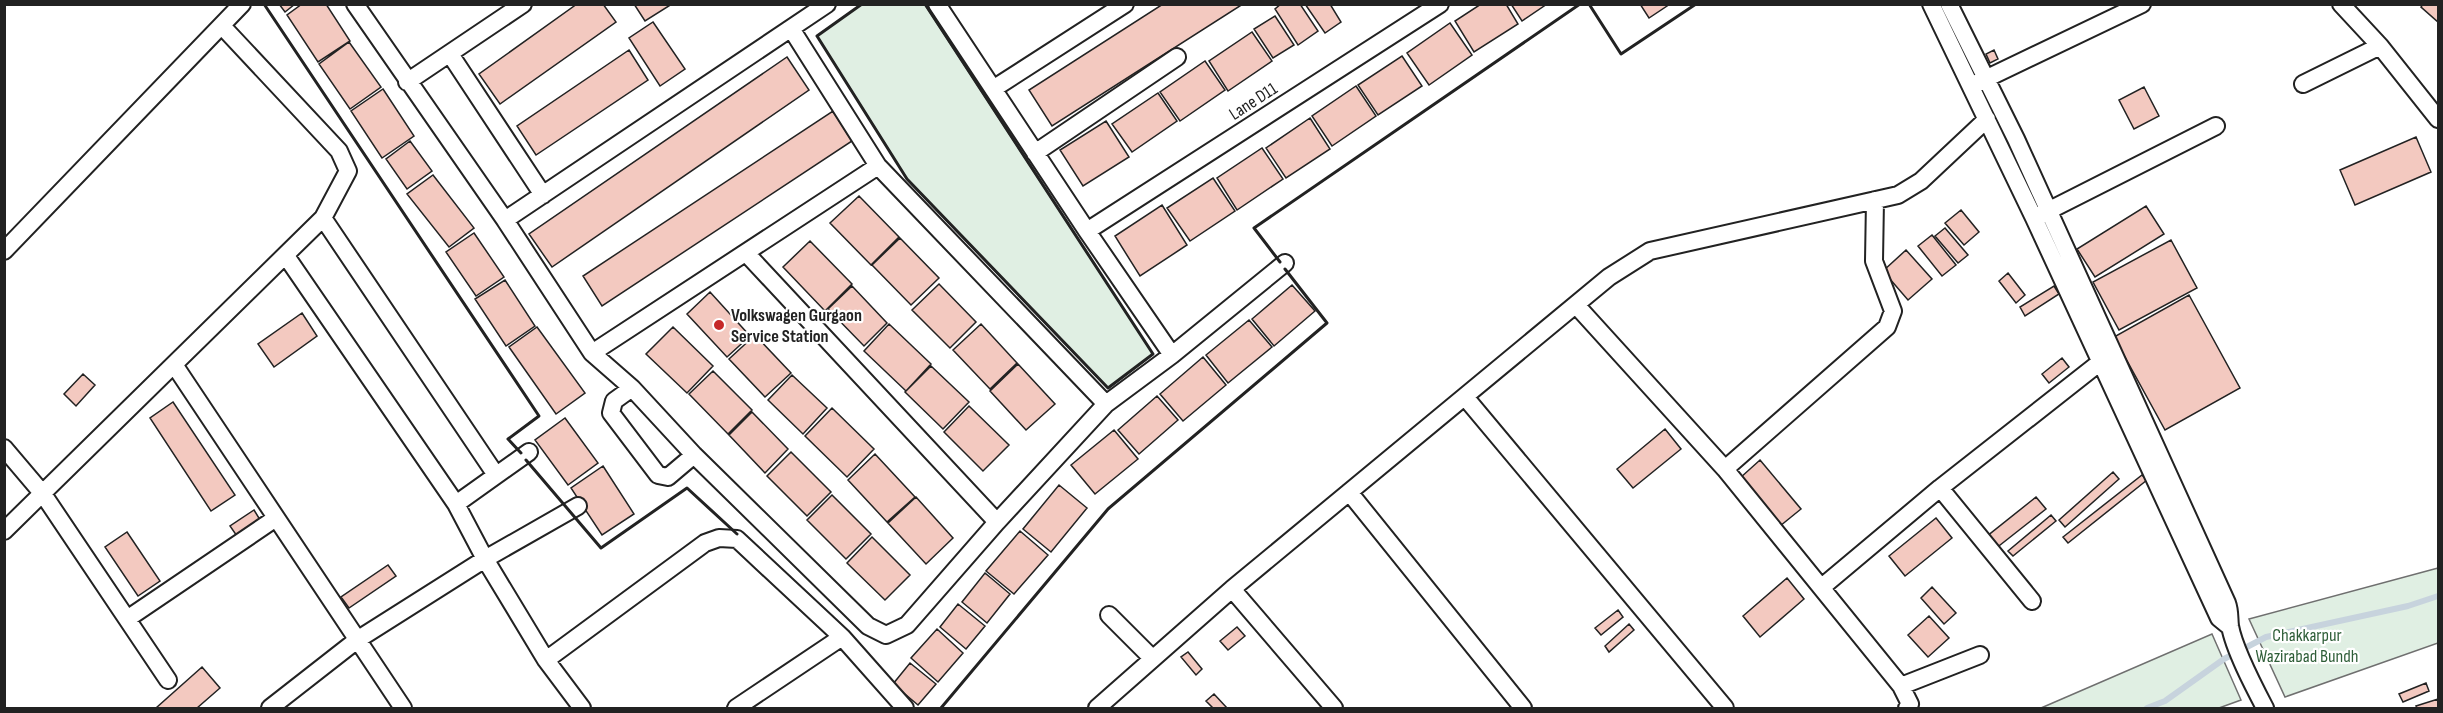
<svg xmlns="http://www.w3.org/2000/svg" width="2443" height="713" font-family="'Sofia Sans Condensed',sans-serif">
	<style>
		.green { fill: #e0efe3; stroke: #6f6f6f; stroke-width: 1.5 }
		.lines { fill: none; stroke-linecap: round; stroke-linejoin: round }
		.stream { stroke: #c7d3dd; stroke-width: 6 }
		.building { fill: #f3c9c0; stroke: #222; stroke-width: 1.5 }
		.street-casing { stroke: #222; stroke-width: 20 }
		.street { stroke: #fff; stroke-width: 16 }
		.wall { stroke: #222; stroke-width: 3 }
		.poi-dot { fill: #c62828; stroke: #fff; stroke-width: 2 }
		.labels { text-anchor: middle; stroke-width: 4.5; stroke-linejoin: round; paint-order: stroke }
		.street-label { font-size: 18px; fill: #222; stroke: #fff }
		.poi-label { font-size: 18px; font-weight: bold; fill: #222; stroke: #fff; text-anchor: start }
		.park-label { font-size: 18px; fill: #2f5e38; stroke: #fff }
	</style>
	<rect width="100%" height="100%" fill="#fff"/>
	<path class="green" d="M 862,4 L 925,5 L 1153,354 L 1108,388 L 907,179 L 817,36 Z
		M 2438,568 L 2438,643 L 2285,697 L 2249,619 Z
		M 2212,634 L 2241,700 L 2219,708 L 2041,708 Z"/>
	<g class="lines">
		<path class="stream" d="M 2147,708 L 2165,701 L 2224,659 L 2266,637 L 2408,606 L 2438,596"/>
	</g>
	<path class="building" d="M 279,4 L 295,4 L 285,12 Z
		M 302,4 L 326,4 L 350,41 L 318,62 L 287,15 Z
		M 577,4 L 603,4 L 616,22 L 500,104 L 479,74 Z
		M 634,4 L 672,4 L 645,21 Z
		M 1163,4 L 1243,4 L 1052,126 L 1029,90 Z
		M 1281,4 L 1300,4 L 1318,31 L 1298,45 L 1275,9 Z
		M 1305,4 L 1330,4 L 1341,22 L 1325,33 Z
		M 1481,4 L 1506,4 L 1518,24 L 1474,52 L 1455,21 Z
		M 1511,4 L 1547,4 L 1522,21 Z
		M 1640,4 L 1670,4 L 1649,18 Z
		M 2423,4 L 2438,4 L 2438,22 L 2421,7 Z
		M 1275,16 L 1294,45 L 1273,58 L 1254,29 Z
		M 653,22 L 685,69 L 660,86 L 629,38 Z
		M 1450,23 L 1472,55 L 1429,85 L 1407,53 Z
		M 1252,32 L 1272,61 L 1228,91 L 1209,61 Z
		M 349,42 L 381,87 L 350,109 L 319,64 Z
		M 629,50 L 648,80 L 536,155 L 517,126 Z
		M 1994,50 L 1998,59 L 1990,63 L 1986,54 Z
		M 1402,56 L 1422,86 L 1378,115 L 1358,85 Z
		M 787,57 L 809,90 L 552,267 L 529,234 Z
		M 1205,61 L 1225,90 L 1180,121 L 1160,92 Z
		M 1356,86 L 1376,116 L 1332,146 L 1312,116 Z
		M 2144,87 L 2159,116 L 2134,129 L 2119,100 Z
		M 383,89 L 414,136 L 382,158 L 351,111 Z
		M 1158,93 L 1177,121 L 1132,152 L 1112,124 Z
		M 833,111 L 852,141 L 602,306 L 583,276 Z
		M 1310,118 L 1330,149 L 1286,178 L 1266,148 Z
		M 1106,121 L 1129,157 L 1083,186 L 1060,150 Z
		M 2416,137 L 2431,172 L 2355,205 L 2340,170 Z
		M 410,141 L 432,171 L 407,189 L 386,159 Z
		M 1262,148 L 1283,179 L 1237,210 L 1217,178 Z
		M 433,175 L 474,228 L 449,247 L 407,194 Z
		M 1213,178 L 1235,211 L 1190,241 L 1167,208 Z
		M 859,196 L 899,237 L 871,265 L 830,223 Z
		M 1162,205 L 1187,245 L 1140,276 L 1115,236 Z
		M 2146,206 L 2164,234 L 2095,277 L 2077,249 Z
		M 1961,210 L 1979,232 L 1964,245 L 1945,223 Z
		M 1945,228 L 1968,255 L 1958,263 L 1935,236 Z
		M 474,233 L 504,277 L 476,296 L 446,252 Z
		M 1932,235 L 1956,265 L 1942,276 L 1918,246 Z
		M 900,238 L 939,278 L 911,305 L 872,265 Z
		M 2171,240 L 2197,288 L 2119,330 L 2093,282 Z
		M 810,241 L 852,284 L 825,311 L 783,267 Z
		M 1906,250 L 1932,279 L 1908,300 L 1883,271 Z
		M 2008,273 L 2025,295 L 2016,303 L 1999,281 Z
		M 505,280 L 535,326 L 506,346 L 475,299 Z
		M 939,284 L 976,322 L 950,348 L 912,310 Z
		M 1292,285 L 1315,311 L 1274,346 L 1252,319 Z
		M 852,286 L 887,323 L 864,346 L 828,309 Z
		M 2054,286 L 2059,294 L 2025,316 L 2020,307 Z
		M 710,292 L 750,336 L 727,357 L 687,314 Z
		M 2189,295 L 2240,388 L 2165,430 L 2114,337 Z
		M 302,313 L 317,336 L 274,367 L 258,344 Z
		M 1249,320 L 1272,347 L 1228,383 L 1206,355 Z
		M 889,324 L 931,364 L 906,391 L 864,351 Z
		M 981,324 L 1017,363 L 990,389 L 953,350 Z
		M 537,327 L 585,393 L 556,414 L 509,347 Z
		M 673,327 L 713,366 L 687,393 L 646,354 Z
		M 755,335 L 791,373 L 765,397 L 729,359 Z
		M 1203,357 L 1226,385 L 1183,421 L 1160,394 Z
		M 2062,358 L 2069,367 L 2049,383 L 2042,374 Z
		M 1018,364 L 1055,404 L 1026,430 L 990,391 Z
		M 931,366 L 969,402 L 943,429 L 905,392 Z
		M 713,371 L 752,410 L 728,434 L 689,394 Z
		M 83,374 L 95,385 L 76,406 L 64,394 Z
		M 792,375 L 827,408 L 803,434 L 768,400 Z
		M 1157,396 L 1178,420 L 1139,454 L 1118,430 Z
		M 173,402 L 235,495 L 211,511 L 150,418 Z
		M 969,406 L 1009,445 L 983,471 L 944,432 Z
		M 832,408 L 874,449 L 847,477 L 805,436 Z
		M 752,412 L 788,449 L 765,473 L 729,435 Z
		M 565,418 L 598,463 L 568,485 L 535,440 Z
		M 1665,429 L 1681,449 L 1633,488 L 1617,469 Z
		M 1114,430 L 1138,459 L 1095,494 L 1071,465 Z
		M 791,452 L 831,492 L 807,516 L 767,476 Z
		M 875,454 L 915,497 L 887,522 L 848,480 Z
		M 1760,460 L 1801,509 L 1780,526 L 1740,478 Z
		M 603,466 L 634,514 L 602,535 L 571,488 Z
		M 2113,472 L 2119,479 L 2065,527 L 2059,520 Z
		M 2142,475 L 2147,480 L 2068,543 L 2063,537 Z
		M 1059,485 L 1087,508 L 1051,552 L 1023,529 Z
		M 832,495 L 871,534 L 846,559 L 807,520 Z
		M 916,497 L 953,538 L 926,564 L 888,523 Z
		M 2036,497 L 2046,509 L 1995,549 L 1986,537 Z
		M 254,510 L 262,523 L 239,539 L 230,526 Z
		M 2051,515 L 2056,521 L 2013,556 L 2008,551 Z
		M 1936,518 L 1952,538 L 1905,576 L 1889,556 Z
		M 1020,531 L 1048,555 L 1014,594 L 986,571 Z
		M 127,532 L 160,581 L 138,596 L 105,547 Z
		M 872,537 L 910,575 L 885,600 L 847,563 Z
		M 388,565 L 396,576 L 349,608 L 341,597 Z
		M 985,573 L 1010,594 L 987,623 L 962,602 Z
		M 1787,578 L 1804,599 L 1760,637 L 1743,616 Z
		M 1932,587 L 1956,613 L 1944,624 L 1921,598 Z
		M 958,604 L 985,626 L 966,649 L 940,627 Z
		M 1618,610 L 1623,617 L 1601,635 L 1595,628 Z
		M 1929,616 L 1949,638 L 1928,657 L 1908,635 Z
		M 1629,624 L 1634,630 L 1609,652 L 1605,646 Z
		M 1237,627 L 1245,636 L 1228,650 L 1220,641 Z
		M 937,629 L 963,653 L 938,682 L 911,658 Z
		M 1188,652 L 1202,669 L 1196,675 L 1181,657 Z
		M 910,663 L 936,684 L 918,705 L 893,684 Z
		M 202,667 L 220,688 L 197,708 L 156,708 Z
		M 2426,683 L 2429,691 L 2403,702 L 2399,694 Z
		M 1214,694 L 1227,708 L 1213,708 L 1206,701 Z
		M 2438,699 L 2438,708 L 2417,708 L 2416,706 Z"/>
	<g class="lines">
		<defs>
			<path id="street" d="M 355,4 L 505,220 L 592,353 L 632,388 L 694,455 L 868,626 L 886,635 L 907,625 L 997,522 L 1106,404 L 1172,355 L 1285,263
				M 937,4 L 1087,231 L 1172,355
				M 1931,4 L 2034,218 L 2219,618 L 2230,627
				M 1949,4 L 2016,139 L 2227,603 C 2230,611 2229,618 2230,626 C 2234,649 2254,687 2265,708
				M 2341,4 L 2380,46 L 2438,119
				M 792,30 L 878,166 L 1106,404
				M 450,54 L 543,195
				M 407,82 L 523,4
				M 1977,83 L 2142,4
				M 2303,84 L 2380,46
				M 993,89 L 1125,4
				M 1035,153 L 1177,57
				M 2040,215 L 2216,126
				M 323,218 L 496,475
				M 505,220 L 827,4
				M 1087,231 L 1440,4
				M 4,251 L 242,4
				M 746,253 L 997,522
				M 286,256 L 456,504 L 485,559 L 546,660 L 582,708
				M 1576,305 L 1725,469 L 1901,686 L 1980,655
				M 592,353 L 878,166
				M 175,366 L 403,708
				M 632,388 L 614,401 L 611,413 L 658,475 L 668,477 L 694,455
				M 1465,397 L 1725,708
				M 4,448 L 43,494 L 168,680
				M 1725,469 L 1887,327 L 1893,311 L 1874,261 L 1875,200
				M 1940,488 L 2032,601
				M 1349,492 L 1523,708
				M 456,504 L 529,452
				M 4,531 L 323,218 L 348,171 L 339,151 L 222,26
				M 1822,587 L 1940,488 L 2108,356
				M 1232,589 L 1334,708
				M 1109,615 L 1152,658
				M 127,619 L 276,518
				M 546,660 L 705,543 L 719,538 L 737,539 L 842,637 L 905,708
				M 1901,686 L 1910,704 L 1907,708
				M 270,708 L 357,640 L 485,559 L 578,506
				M 736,708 L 842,637
				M 1097,708 L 1232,589 L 1609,277 L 1650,251 L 1898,195 L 1921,181 L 1987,119"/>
		</defs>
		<use href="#street" class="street-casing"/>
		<use href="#street" class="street"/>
		<path class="wall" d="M 264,4 L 539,416 L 508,439 L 521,453
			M 862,4 L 817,36 L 907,179 L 1108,388 L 1153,354 L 925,4
			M 1589,4 L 1621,54 L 1696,4
			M 1280,262 L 1254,228 L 1580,4
			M 526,460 L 601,548 L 687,488 L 737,534
			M 941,708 L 1108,509 L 1327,323 L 1285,269"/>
	</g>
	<circle class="poi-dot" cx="719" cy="325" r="6"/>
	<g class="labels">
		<g class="street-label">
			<text transform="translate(1253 101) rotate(-33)" y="6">Lane D11</text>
		</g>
		<g class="poi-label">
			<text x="731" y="321">Volkswagen Gurgaon<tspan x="731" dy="21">Service Station</tspan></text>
		</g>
		<g class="park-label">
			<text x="2307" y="641">Chakkarpur<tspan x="2307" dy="21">Wazirabad Bundh</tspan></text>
		</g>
	</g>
	<rect width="2443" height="713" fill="none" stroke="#222222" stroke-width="12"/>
</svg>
